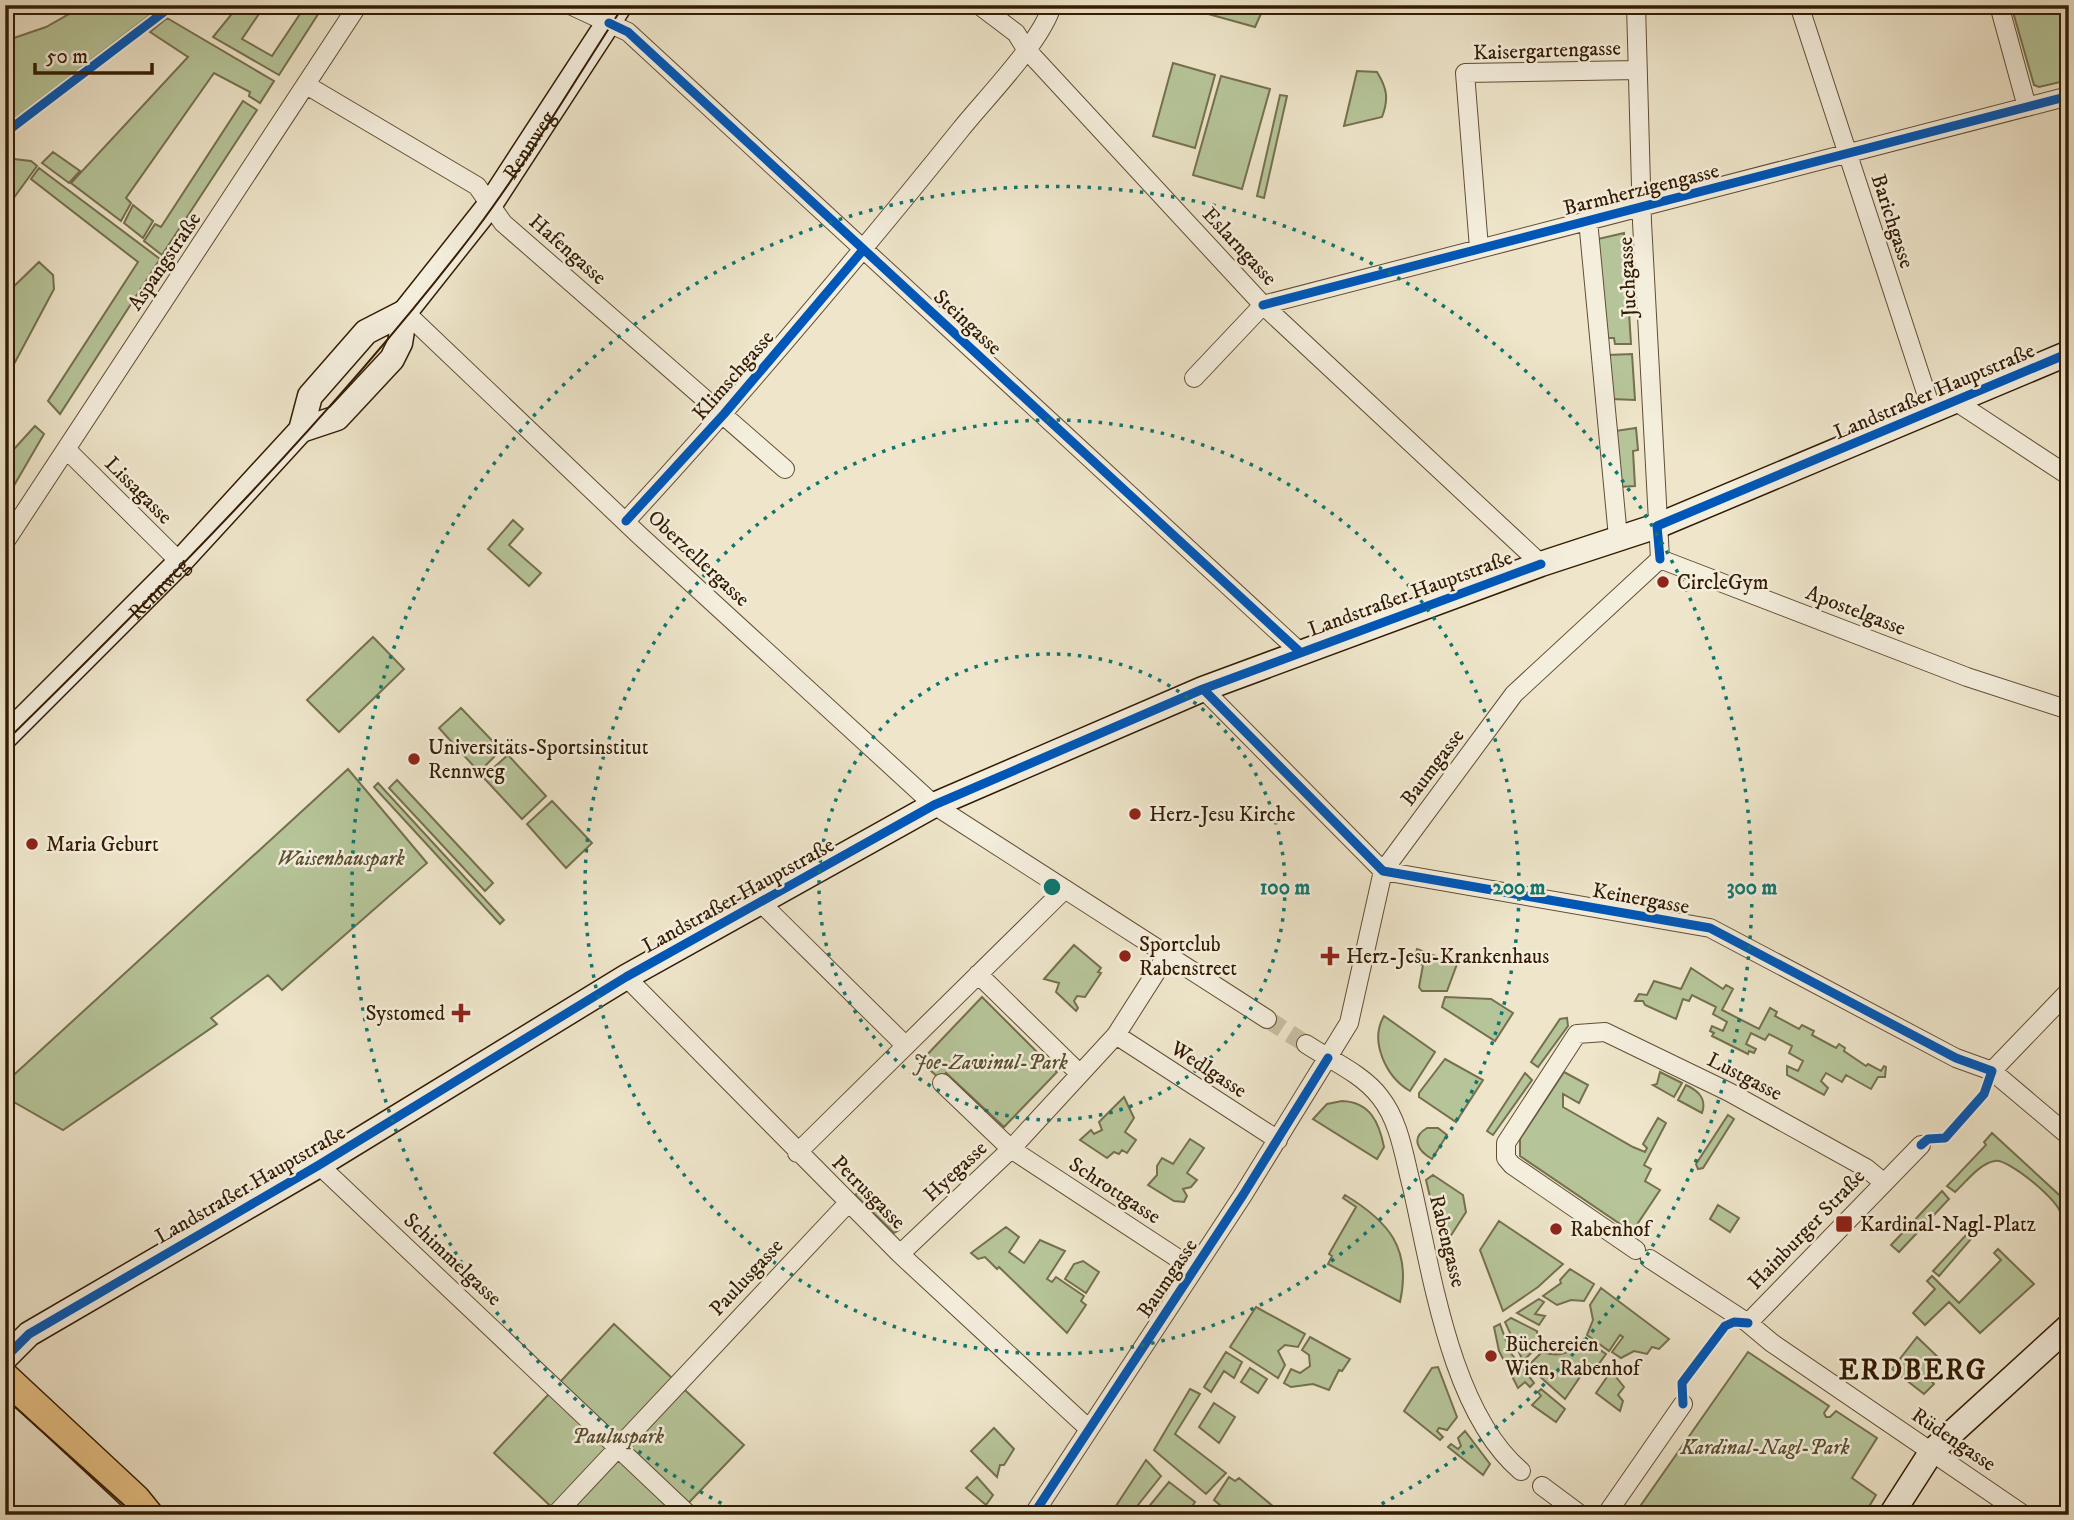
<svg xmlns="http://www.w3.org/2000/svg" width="2074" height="1520" font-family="'IM FELL DW Pica',serif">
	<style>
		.green { fill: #b6c599; stroke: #75704e; stroke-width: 2 }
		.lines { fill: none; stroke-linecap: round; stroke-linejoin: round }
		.street-tunnel { stroke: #c9bda2; stroke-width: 18; stroke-dasharray: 18 9; stroke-linecap: butt }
		.street-casing { stroke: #624e34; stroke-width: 20 }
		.secondary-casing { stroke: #341c02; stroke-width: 27 }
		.primary-casing { stroke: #341c02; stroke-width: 31 }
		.street { stroke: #f4eedd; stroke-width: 18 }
		.secondary { stroke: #f4eedd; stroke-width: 24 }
		.primary { stroke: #e7c285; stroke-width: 28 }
		.tram { stroke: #341c02; stroke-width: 2 }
		.cycleway-casing { stroke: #f4eedd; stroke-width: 13 }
		.cycleway { stroke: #0057b8; stroke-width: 9 }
		.ring { fill: none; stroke: #0f766e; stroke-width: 3.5; stroke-dasharray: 3.5 7 }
		.poi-dot { fill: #8f2418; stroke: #f4eedd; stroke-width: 2.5 }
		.labels { text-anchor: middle; stroke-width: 5; stroke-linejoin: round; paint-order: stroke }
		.street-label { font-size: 21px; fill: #341c02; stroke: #f4eedd }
		.poi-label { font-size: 21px; fill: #341c02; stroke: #f4eedd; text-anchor: start }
		.park-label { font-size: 21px; font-style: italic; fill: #5b4f2f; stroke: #f4eedd }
		.district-label { font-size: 28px; font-weight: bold; letter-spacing: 2px; fill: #341c02; stroke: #f4eedd }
		.centre { fill: #0f766e; stroke: #f4eedd; stroke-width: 3.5 }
		.ring-label { font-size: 21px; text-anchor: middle; font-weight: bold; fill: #0f766e; stroke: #f4eedd; stroke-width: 5; stroke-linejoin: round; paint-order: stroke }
	</style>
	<rect width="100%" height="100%" fill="#eee5ca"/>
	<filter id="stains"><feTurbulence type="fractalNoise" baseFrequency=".00286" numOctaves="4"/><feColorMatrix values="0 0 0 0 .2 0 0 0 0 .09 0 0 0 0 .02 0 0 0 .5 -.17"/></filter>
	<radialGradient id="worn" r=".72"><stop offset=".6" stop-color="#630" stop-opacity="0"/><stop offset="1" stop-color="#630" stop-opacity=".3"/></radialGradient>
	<path class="green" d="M 85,5 L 163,5 L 5,126 L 5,41 L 46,27 Z
		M 239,5 L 265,5 L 242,39 L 272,56 L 306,5 L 324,5 L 279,75 L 213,37 Z
		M 1176,5 L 1265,5 L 1255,27 Z
		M 2011,5 L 2069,5 L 2069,80 L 2039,87 L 2034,85 Z
		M 167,18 L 274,81 L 260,103 L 249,96 L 250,92 L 214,73 L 126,198 L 131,203 L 121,221 L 71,183 L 188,57 L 150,32 Z
		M 1173,63 L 1215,75 L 1195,148 L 1153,136 Z
		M 1357,71 L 1377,72 C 1387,88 1389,99 1382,117 L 1344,126 Z
		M 1221,76 L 1270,89 L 1242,189 L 1193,175 Z
		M 1280,95 L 1287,96 L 1264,198 L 1257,196 Z
		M 243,101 L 257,110 L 162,255 L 144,241 L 155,224 L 161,227 Z
		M 53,152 L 80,171 L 69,183 L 42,163 Z
		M 5,158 L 31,161 L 37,166 L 5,210 Z
		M 39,168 L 160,259 L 60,414 L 48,401 L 138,262 L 31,179 Z
		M 133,205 L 153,221 L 143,238 L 124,223 Z
		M 1624,233 L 1631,344 L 1615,344 L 1614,338 L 1607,338 L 1598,239 Z
		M 39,262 L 53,275 L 54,289 L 6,379 L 5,295 Z
		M 1632,354 L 1635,400 L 1612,399 L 1608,355 Z
		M 35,426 L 44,434 L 5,501 L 5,459 Z
		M 1636,428 L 1638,450 L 1633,451 L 1635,486 L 1619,487 L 1615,431 Z
		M 513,520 L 523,529 L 509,545 L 541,573 L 529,586 L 488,549 Z
		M 373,637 L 404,669 L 339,732 L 307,700 Z
		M 461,708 L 501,750 L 479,772 L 439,728 Z
		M 508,755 L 546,796 L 522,819 L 483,777 Z
		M 348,769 L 427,863 L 282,990 L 268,975 L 211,1018 L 217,1024 L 63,1130 L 5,1097 L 5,1083 Z
		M 397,780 L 493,883 L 485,891 L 389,788 Z
		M 378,783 L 504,920 L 500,924 L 374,787 Z
		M 552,801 L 592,843 L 566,868 L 527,824 Z
		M 1074,945 L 1101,968 L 1098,972 L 1101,973 L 1085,997 L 1077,996 L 1074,1001 L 1078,1008 L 1076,1011 L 1056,992 L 1059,983 L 1044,979 Z
		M 1417,949 L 1457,964 L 1447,991 L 1422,991 L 1419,987 L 1423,965 L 1414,962 Z
		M 1691,968 L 1723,989 L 1726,985 L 1733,989 L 1722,1010 L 1759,1029 L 1770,1008 L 1777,1012 L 1775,1016 L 1799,1029 L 1802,1025 L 1814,1031 L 1812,1035 L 1836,1048 L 1839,1044 L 1845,1048 L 1844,1051 L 1866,1066 L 1868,1064 L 1881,1071 L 1884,1066 L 1886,1067 L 1885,1077 L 1878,1077 L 1871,1089 L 1846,1075 L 1842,1082 L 1826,1073 L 1821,1081 L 1828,1088 L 1824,1095 L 1787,1075 L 1787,1066 L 1798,1071 L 1803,1061 L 1789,1053 L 1792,1046 L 1769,1034 L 1765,1040 L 1751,1033 L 1746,1044 L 1756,1049 L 1754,1053 L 1749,1051 L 1748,1054 L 1712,1036 L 1714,1033 L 1710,1031 L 1712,1026 L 1723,1031 L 1727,1022 L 1713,1014 L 1716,1007 L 1692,995 L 1689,1001 L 1683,999 L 1676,1019 L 1645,1005 L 1643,1001 L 1635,1001 L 1639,994 L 1647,995 L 1654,981 L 1681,989 Z
		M 982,997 L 1057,1072 L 1004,1127 L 946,1073 L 940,1079 L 923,1064 L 923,1059 Z
		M 1445,997 L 1491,999 L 1513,1013 L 1495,1041 L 1442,1007 Z
		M 1384,1016 L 1435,1052 L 1410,1091 C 1386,1077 1369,1041 1384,1016 Z
		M 1567,1018 L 1568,1026 L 1538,1067 L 1531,1062 L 1560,1019 Z
		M 1445,1059 L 1483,1080 L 1456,1122 L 1419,1097 L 1419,1093 Z
		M 1564,1072 L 1588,1085 L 1579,1103 L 1563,1094 L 1563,1107 L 1633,1147 L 1645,1152 L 1647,1148 L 1643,1144 L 1658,1118 L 1666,1123 L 1644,1165 L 1651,1169 L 1645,1181 L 1660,1190 L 1632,1232 L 1520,1156 L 1520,1139 Z
		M 1660,1072 L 1682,1083 L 1674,1097 L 1653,1085 L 1657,1084 Z
		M 1525,1073 L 1532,1080 L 1493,1135 L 1487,1131 Z
		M 1686,1085 C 1699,1091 1707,1099 1702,1113 L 1678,1100 Z
		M 1124,1097 L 1134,1118 L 1125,1132 L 1136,1140 L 1127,1153 L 1122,1150 L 1119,1154 L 1114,1152 L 1107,1158 L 1080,1140 L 1091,1130 L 1094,1134 L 1102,1130 L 1099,1122 Z
		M 1342,1101 C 1370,1102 1379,1122 1384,1147 L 1377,1159 L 1313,1119 L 1327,1104 Z
		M 1728,1115 L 1734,1119 L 1703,1168 L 1698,1169 L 1696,1164 Z
		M 1427,1128 L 1438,1128 L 1447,1135 L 1432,1159 C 1418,1151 1410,1138 1427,1128 Z
		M 1992,1133 L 2069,1204 L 2069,1216 L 2061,1215 C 2061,1202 2008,1158 1995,1161 C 1980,1163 1966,1182 1955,1192 L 1947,1186 L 1986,1145 L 1984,1142 Z
		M 1190,1139 L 1204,1148 L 1187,1173 L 1197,1180 L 1191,1187 L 1183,1189 L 1187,1196 L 1184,1202 L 1174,1201 L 1148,1185 L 1157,1175 L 1157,1166 L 1162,1158 L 1173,1164 Z
		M 1433,1175 L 1463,1195 L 1466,1212 L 1450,1237 L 1439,1235 L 1426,1180 Z
		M 860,1191 L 899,1230 L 894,1233 L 855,1195 Z
		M 1942,1191 L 1949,1199 L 1899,1252 L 1891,1245 Z
		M 1345,1195 C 1388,1221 1412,1248 1400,1302 L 1328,1264 L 1332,1256 L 1329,1254 L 1356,1207 L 1343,1198 Z
		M 1718,1205 L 1739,1218 L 1730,1232 L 1710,1219 Z
		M 1499,1221 L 1563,1264 L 1538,1287 L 1503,1311 L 1480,1250 Z
		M 1006,1227 L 1019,1237 L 1009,1252 L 1024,1263 L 1040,1240 L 1065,1251 L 1047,1279 L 1052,1282 L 1056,1277 L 1084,1296 L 1081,1301 L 1086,1305 L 1067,1333 L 999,1267 L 997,1269 L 985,1257 L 978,1259 L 971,1253 Z
		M 1966,1235 L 1971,1239 L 1939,1276 L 1933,1271 Z
		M 1998,1249 L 2034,1284 L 1980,1333 L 1949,1302 L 1925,1325 L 1913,1313 L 1935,1289 L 1927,1281 L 1932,1276 L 1959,1303 L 2001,1260 L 1994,1253 Z
		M 1083,1261 L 1099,1272 L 1086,1293 L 1065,1279 L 1074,1264 Z
		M 1570,1269 L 1594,1284 L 1584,1301 L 1571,1300 L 1557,1305 L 1543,1296 L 1561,1283 L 1560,1280 Z
		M 1601,1288 L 1669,1339 L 1659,1349 L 1652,1347 L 1647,1354 L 1634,1351 L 1621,1358 L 1612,1352 L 1623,1337 L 1620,1335 L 1609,1351 L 1587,1335 L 1593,1320 L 1590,1305 Z
		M 1539,1299 L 1544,1302 L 1535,1314 L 1545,1316 L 1539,1325 L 1517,1313 Z
		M 1256,1307 L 1305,1334 L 1298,1347 L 1285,1345 L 1278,1351 L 1285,1365 L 1278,1378 L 1230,1347 Z
		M 1511,1318 L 1537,1331 L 1537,1347 L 1523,1361 L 1505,1322 Z
		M 614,1324 L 744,1445 L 677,1515 L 560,1515 L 494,1453 Z
		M 1500,1324 L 1510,1352 L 1534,1383 L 1530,1387 L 1525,1382 L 1518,1388 L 1499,1351 L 1494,1327 Z
		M 1310,1337 L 1350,1359 L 1342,1371 L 1339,1370 L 1329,1390 L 1313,1384 L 1291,1387 L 1284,1383 L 1291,1369 L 1300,1373 L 1310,1366 L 1309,1355 L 1302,1350 Z
		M 1917,1337 L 1942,1361 L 1928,1377 L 1934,1384 L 1924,1394 L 1892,1369 Z
		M 1584,1339 L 1606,1354 L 1590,1376 L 1584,1371 L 1565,1399 L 1528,1366 L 1542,1352 C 1559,1358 1573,1352 1584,1339 Z
		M 1226,1352 L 1242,1362 L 1234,1378 L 1224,1371 L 1211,1392 L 1204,1387 Z
		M 1748,1352 L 1829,1406 L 1824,1413 L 1826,1417 L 1830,1417 L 1836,1411 L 1877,1438 L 1852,1478 L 1876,1495 L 1864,1515 L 1634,1515 Z
		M 1616,1364 L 1616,1377 L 1624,1387 L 1618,1395 L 1623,1401 L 1620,1411 L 1596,1393 Z
		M 1438,1367 L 1457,1417 L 1447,1430 L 1439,1428 L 1437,1431 L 1443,1437 L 1440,1440 L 1404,1411 L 1432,1368 Z
		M 1250,1368 L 1267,1379 L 1258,1393 L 1241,1382 Z
		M 1190,1389 L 1200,1394 L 1175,1434 L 1226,1473 L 1206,1494 L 1154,1450 Z
		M 1541,1389 L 1565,1409 L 1556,1422 L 1532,1405 L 1541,1396 L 1538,1392 Z
		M 1214,1403 L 1235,1417 L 1219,1443 L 1199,1427 Z
		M 994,1428 L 1014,1449 L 1004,1465 L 1000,1465 L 997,1477 L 971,1451 Z
		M 1465,1431 L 1490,1464 L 1483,1475 L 1448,1447 L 1451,1444 L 1458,1449 L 1461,1446 L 1458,1438 Z
		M 1146,1460 L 1161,1476 L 1130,1515 L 1110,1515 Z
		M 977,1477 L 993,1495 L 986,1505 L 966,1488 Z
		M 1229,1477 L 1235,1481 L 1239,1478 L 1280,1512 L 1278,1515 L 1232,1515 L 1214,1500 Z
		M 1169,1482 L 1195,1502 L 1191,1508 L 1199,1515 L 1142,1515 Z"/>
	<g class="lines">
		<path class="street-tunnel" d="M 1267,1019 L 1306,1044"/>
		<defs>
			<path id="street" d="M 570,5 L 628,32 L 1300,652
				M 979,5 L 1016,33 L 1026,49 L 1263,305 L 1541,564
				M 1636,5 L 1642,222 L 1660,559
				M 1799,5 L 1932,411
				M 1999,5 L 2027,107
				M 308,86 L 477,186 L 503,223 L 785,469
				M 1588,220 L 1618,537
				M 1479,248 L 1465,73 L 1637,70
				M 405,312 L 638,534 L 934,805 L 1267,1019
				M 1194,378 L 1263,305 L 2069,96
				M 1955,401 L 2069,476
				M 66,449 L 180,562
				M 626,521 C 743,394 853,263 961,129 C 985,99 1043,40 1052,5
				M 5,542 L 358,5
				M 1660,559 L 1967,677 L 2069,710
				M 1203,689 L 1383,871 L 1710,928 L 1956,1058 L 1992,1071 L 2069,1136
				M 760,902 L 906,1046
				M 978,974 L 1080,1074
				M 626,977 L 900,1254 L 1089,1429
				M 1116,1035 L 1278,1140
				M 1306,1044 C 1330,1060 1363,1074 1380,1097 C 1400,1122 1404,1157 1412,1187 C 1432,1274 1451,1412 1521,1471
				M 1992,1071 L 2069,991
				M 942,1083 L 1011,1149 L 1194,1269
				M 797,1153 L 1065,889
				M 319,1165 L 689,1515
				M 1636,1250 L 1512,1165 L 1506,1158 L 1506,1143 L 1577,1034 L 1605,1032 L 1729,1092 L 1866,1168 L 1883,1182
				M 900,1254 L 1011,1149 L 1116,1035 L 1167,955
				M 1650,1259 L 1748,1323 L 1772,1343 L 2024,1515
				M 1748,1323 L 1921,1145
				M 1542,1486 L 1581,1515
				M 555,1515 L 848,1203
				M 1033,1515 L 1243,1195 L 1349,1023 L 1383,871 L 1514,694 L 1660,559
				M 1606,1515 L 1683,1404"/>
			<g id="secondary">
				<path id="s1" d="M 301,430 L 337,418 L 392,359 L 400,343 L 405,312 L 489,206 L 620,5"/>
				<path d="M 5,737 L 180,562 L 301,430 L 310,396 L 366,332 L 405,312"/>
				<path d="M 5,1358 L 29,1334 L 319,1165 L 626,977 L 934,805 L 1203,689 L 1541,564 L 1657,526 L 2069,353"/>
				<path d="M 1891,1515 L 1932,1451 L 2069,1326"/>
			</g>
			<path id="primary" d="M 5,1377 L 136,1499 L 149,1515"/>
		</defs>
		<use href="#street" class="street-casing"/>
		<use href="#secondary" class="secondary-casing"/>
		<use href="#primary" class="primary-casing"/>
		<use href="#street" class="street"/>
		<use href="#secondary" class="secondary"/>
		<use href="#primary" class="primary"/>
		<g class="tram">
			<path id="s2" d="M 5,742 C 170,580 334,415 475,231 C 529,159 575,80 624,5"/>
			<path d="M 5,1398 L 135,1515"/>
		</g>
		<defs>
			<path id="cycleway" d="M 609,23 L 628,32 L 1300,652
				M 5,133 L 173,5
				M 1263,305 L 2069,96
				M 626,521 L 724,414 L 863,250
				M 1660,559 L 1657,526 L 2069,353
				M 1203,689 L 1383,871 L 1710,928 L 1956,1058 L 1992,1071 L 1984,1094 L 1945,1138 L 1928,1139 L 1921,1145
				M 5,1358 L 29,1334 L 319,1165 L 626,977 L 934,805 L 1203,689 L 1541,564
				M 1683,1404 L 1682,1383 L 1725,1326 L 1734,1322 L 1748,1323
				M 1033,1515 L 1243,1195 L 1328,1058"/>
		</defs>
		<use href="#cycleway" class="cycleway-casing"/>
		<use href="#cycleway" class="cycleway"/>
	</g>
	<g class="ring">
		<circle cx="1052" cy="887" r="233"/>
		<circle cx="1052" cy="887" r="467"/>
		<path d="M740 1513A700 700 0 1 1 1364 1513"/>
	</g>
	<g class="poi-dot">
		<circle cx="1663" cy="582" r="7"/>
		<circle cx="414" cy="759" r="7"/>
		<circle cx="1135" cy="814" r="7"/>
		<circle cx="32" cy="844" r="7"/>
		<circle cx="1125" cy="956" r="7"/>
		<path d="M1326.5 945.5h7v7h7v7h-7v7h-7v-7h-7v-7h7z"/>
		<path d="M457.5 1002.5h7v7h7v7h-7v7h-7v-7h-7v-7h7z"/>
		<rect x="1835" y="1215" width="18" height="18" rx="3.5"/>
		<circle cx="1556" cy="1229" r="7"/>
		<circle cx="1491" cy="1356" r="7"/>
	</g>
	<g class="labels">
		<g class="street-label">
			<text transform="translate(1547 50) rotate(-2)" y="7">Kaisergartengasse</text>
			<text dy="7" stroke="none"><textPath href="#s1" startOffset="376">Rennweg</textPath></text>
			<text transform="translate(1641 189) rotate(-14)" y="7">Barmherzigengasse</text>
			<text transform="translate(1893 221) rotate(72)" y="7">Barichgasse</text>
			<text transform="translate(1240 246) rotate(47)" y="7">Eslarngasse</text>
			<text transform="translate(568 249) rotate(41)" y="7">Hafengasse</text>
			<text transform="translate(164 261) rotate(-56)" y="7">Aspangstraße</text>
			<text transform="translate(1627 277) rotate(-93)" y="7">Juchgasse</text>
			<text transform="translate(968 322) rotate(43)" y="7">Steingasse</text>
			<text transform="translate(733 375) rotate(-49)" y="7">Klimschgasse</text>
			<text transform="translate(1934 391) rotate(-23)" y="7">Landstraßer Hauptstraße</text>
			<text transform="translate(139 490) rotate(45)" y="7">Lissagasse</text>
			<text transform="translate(699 558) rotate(43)" y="7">Oberzellergasse</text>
			<text dy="7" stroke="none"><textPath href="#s2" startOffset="217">Rennweg</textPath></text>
			<text transform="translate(1410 593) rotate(-20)" y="7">Landstraßer Hauptstraße</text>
			<text transform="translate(1856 610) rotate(21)" y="7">Apostelgasse</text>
			<text transform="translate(1432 767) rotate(-53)" y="7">Baumgasse</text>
			<text transform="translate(738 895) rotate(-29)" y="7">Landstraßer Hauptstraße</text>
			<text transform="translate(1641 898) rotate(10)" y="7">Keinergasse</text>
			<text transform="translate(1209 1069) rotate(33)" y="7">Wedlgasse</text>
			<text transform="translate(1745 1076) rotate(27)" y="7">Lustgasse</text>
			<text transform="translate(955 1171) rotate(-43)" y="7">Hyegasse</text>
			<text transform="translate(250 1184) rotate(-30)" y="7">Landstraßer Hauptstraße</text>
			<text transform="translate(1115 1190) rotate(33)" y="7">Schrottgasse</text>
			<text transform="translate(869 1192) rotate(45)" y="7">Petrusgasse</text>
			<text transform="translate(1806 1229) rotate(-46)" y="7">Hainburger Straße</text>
			<text transform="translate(1448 1241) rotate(76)" y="7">Rabengasse</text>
			<text transform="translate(453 1259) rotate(43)" y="7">Schimmelgasse</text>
			<text transform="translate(746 1277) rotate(-47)" y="7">Paulusgasse</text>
			<text transform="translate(1167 1278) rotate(-56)" y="7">Baumgasse</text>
			<text transform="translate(1954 1439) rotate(34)" y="7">Rüdengasse</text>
		</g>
		<g class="poi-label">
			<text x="1677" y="589">CircleGym</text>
			<text x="428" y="754">Universitäts-Sportsinstitut<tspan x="428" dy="24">Rennweg</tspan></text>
			<text x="1149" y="821">Herz-Jesu Kirche</text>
			<text x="46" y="851">Maria Geburt</text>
			<text x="1139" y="951">Sportclub<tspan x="1139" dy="24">Rabenstreet</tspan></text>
			<text x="1346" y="963">Herz-Jesu-Krankenhaus</text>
			<text x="445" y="1020" text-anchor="end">Systomed</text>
			<text x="1860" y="1231">Kardinal-Nagl-Platz</text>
			<text x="1570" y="1236">Rabenhof</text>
			<text x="1505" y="1351">Büchereien<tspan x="1505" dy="24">Wien, Rabenhof</tspan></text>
		</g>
		<g class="park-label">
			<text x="341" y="865">Waisenhauspark</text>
			<text x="990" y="1069">Joe-Zawinul-Park</text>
			<text x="618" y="1443">Pauluspark</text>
			<text x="1765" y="1454">Kardinal-Nagl-Park</text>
		</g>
		<g class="district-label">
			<text x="1913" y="1379">ERDBERG</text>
		</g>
	</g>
	<circle cx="1052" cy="887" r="10" class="centre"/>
	<g class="ring-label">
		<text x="1285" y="894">100 m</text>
		<text x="1519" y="894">200 m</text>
		<text x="1752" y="894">300 m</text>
	</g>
	<rect width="2074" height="1520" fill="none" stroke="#eee5ca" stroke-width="28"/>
	<rect x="7" y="7" width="2060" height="1506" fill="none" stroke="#341c02" stroke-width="3.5"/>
	<rect x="14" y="14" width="2046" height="1492" fill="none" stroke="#341c02" stroke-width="2"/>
	<path d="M35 63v10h117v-10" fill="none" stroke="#341c02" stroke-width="3.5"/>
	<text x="46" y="63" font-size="21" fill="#341c02" stroke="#f4eedd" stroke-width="5" paint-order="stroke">50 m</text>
	<rect width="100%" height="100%" filter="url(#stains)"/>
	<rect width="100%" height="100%" fill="url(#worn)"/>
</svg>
